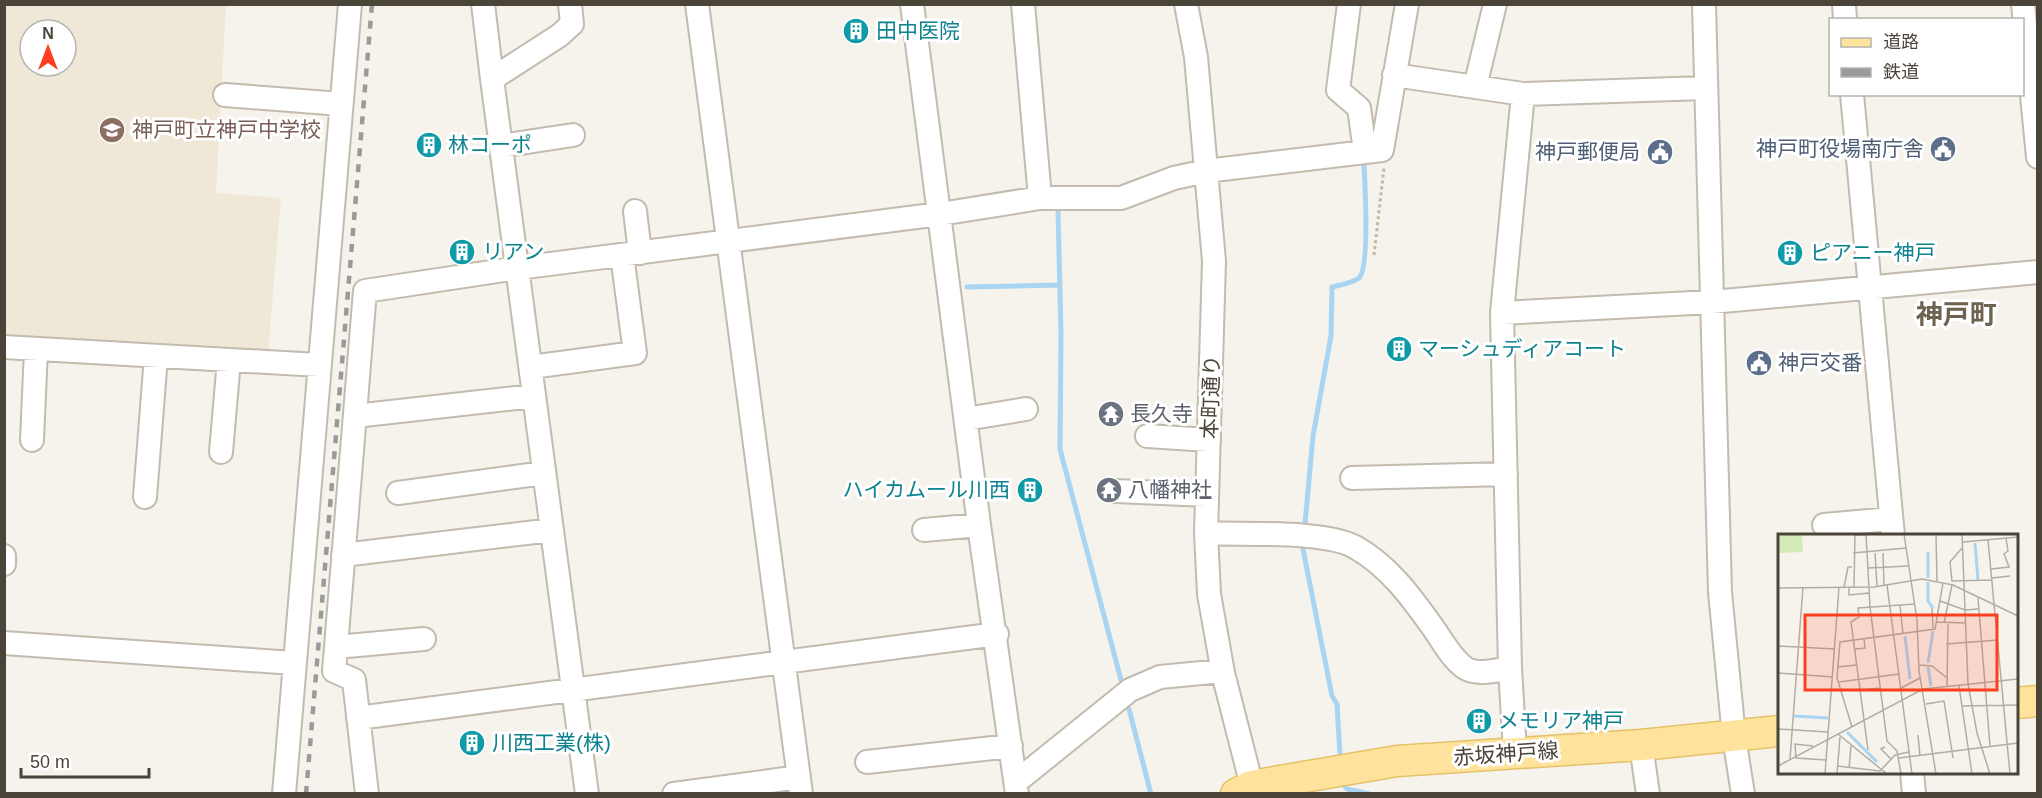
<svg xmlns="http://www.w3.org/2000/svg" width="2042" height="798" font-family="Helvetica,'Noto Sans JP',sans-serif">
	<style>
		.education { fill: #efe8d6; fill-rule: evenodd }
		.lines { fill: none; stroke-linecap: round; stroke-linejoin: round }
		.stream { stroke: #a9d4f2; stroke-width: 5 }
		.minor-casing { stroke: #c2bbae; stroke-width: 26 }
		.major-casing { stroke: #e6c16a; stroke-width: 33 }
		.path { stroke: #c4b79f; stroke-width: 3; stroke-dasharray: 3 3; stroke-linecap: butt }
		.minor { stroke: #fff; stroke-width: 22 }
		.major { stroke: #ffe39c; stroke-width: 30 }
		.rail { stroke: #9a9a9a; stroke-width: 4.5; stroke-dasharray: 8 8; stroke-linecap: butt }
		.labels { text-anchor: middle; stroke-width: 6; stroke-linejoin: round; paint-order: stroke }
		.culture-label { font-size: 21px; fill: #0d838f; stroke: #fff; text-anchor: start }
		.education-label { font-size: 21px; fill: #785e54; stroke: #fff; text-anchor: start }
		.service-label { font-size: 21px; fill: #4e5e75; stroke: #fff; text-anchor: end }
		.street-label { font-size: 21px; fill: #4b4439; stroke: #fff }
		.worship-label { font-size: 21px; fill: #5b616d; stroke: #fff; text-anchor: start }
		.district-label { font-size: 27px; font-weight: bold; fill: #6e6250; stroke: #fff }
		.inset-river { fill: none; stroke: #a9d4f2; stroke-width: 3 }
		.inset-road { fill: none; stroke: #b2ada4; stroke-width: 1.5 }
		.view { fill: #fc3f1d; fill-opacity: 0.15; stroke: #fc3f1d; stroke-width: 3 }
		.inset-edge { fill: none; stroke: #4b4439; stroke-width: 3 }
	</style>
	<rect width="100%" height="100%" fill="#f6f3ec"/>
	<path class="education" d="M 4,5 L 226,5 L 216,193 L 281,198 L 268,354 L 5,339 ZM 30,30 L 66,30 L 66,66 L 30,66 Z"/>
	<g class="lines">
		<path class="stream" d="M 1058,211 L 1061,333 L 1060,449 L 1121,680
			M 967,287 L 1060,285
			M 1305,524 L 1313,436 L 1331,336 L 1332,287 C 1339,285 1353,283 1359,278 C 1370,267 1365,185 1364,165
			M 1303,549 L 1332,696 L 1337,704 L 1340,755
			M 1129,709 L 1151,794
			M 1343,784 L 1347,789 L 1369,794"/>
		<defs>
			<path id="minor" d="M 483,4 L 492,79
				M 570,4 L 572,24 L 560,35 L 492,79 L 587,794
				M 697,4 L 801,794
				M 912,4 L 979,525 L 1017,794
				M 1023,4 L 1040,198
				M 1186,4 L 1196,57 L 1214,261 L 1206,533 L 1209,594 L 1223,673 L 1254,794
				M 1349,4 L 1338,90 L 1359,108 L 1365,151
				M 1704,4 L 1720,592 L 1734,737 L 1743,794
				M 1844,4 L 1845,20
				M 2023,4 L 2038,157
				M 1394,75 L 1523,94 L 1705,88
				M 1475,87 L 1495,4
				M 1852,94 L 1893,536
				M 225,95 L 341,104
				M 501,146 L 573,135
				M 635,211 L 640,253
				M 1502,313 L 1712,302 L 2038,272
				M 4,347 L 319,365
				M 531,367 L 635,353 L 622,255
				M 355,416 L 534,396
				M 966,419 L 1026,409
				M 1147,436 L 1209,440
				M 32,440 L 36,349
				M 221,452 L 229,360
				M 1352,478 L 1506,474
				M 1115,491 L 1207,495
				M 398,493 L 544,473
				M 145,497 L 156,356
				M 1824,525 L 1891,519
				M 924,530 L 979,525
				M 1206,533 C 1243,535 1324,530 1355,547 C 1389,566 1412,598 1434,629 C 1443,642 1452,659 1465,668 C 1478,676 1497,670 1510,668
				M 343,555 L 552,530
				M 4,556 L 4,564
				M 4,643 L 294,663
				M 336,647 L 424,639
				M 358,718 L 997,634
				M 1641,745 L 1648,794
				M 1515,753 L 1510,668 L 1502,313 L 1523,94
				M 867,762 L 1011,746
				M 1912,772 L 1914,794
				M 1016,782 L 1130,690 L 1160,677 L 1222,671
				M 284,794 L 350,4
				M 367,794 L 354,680 L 334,671 L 365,291 L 518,268 L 940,214 L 1040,198 L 1121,198 L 1174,178 L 1206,171 L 1382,150 L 1407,4
				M 674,794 L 799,777"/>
			<path id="major" d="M 2016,703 L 2038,701
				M 1236,794 L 1251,786 L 1397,761 L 1641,745 L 1780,731"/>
		</defs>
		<use href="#minor" class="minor-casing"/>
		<use href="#major" class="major-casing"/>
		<path class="path" d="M 1374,255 L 1384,168"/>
		<use href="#minor" class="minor"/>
		<use href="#major" class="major"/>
		<path class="rail" d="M 306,794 L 372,4"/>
	</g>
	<defs>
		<symbol id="building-disc" viewBox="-11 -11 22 22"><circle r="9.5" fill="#0f9aa8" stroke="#fff"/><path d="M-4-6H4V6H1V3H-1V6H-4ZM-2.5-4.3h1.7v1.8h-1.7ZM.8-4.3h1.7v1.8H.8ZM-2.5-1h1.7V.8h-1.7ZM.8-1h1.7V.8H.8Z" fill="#fff"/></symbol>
		<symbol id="school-disc" viewBox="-11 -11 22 22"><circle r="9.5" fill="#8d6e63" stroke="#fff"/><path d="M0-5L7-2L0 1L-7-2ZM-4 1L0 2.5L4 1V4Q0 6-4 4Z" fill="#fff"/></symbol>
		<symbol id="civic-disc" viewBox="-11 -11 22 22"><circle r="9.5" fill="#5c6f8a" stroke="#fff"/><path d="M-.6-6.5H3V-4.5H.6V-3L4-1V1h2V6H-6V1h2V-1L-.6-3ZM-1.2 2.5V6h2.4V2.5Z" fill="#fff"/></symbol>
		<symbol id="temple-disc" viewBox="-11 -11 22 22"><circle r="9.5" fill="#6b7280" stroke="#fff"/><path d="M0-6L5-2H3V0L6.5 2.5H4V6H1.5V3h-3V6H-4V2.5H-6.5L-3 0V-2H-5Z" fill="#fff"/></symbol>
	</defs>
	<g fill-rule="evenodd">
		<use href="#building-disc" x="841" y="16" width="30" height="30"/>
		<use href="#school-disc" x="97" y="115" width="30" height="30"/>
		<use href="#building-disc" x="414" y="130" width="30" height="30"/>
		<use href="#civic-disc" x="1928" y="134" width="30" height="30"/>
		<use href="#civic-disc" x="1645" y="137" width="30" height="30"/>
		<use href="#building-disc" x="447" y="237" width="30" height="30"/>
		<use href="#building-disc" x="1775" y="238" width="30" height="30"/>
		<use href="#building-disc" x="1384" y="334" width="30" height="30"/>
		<use href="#civic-disc" x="1744" y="348" width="30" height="30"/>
		<use href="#temple-disc" x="1096" y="399" width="30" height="30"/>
		<use href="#building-disc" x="1015" y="475" width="30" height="30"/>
		<use href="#temple-disc" x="1094" y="475" width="30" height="30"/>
		<use href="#building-disc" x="1464" y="706" width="30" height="30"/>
		<use href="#building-disc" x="457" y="728" width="30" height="30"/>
	</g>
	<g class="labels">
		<g class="culture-label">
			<text x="876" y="38">田中医院</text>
			<text x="448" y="152">林コーポ</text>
			<text x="482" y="259">リアン</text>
			<text x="1810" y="260">ピアニー神戸</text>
			<text x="1418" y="356">マーシュディアコート</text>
			<text x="1010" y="497" text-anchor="end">ハイカムール川西</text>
			<text x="1498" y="728">メモリア神戸</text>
			<text x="492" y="750">川西工業(株)</text>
		</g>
		<g class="education-label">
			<text x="132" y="137">神戸町立神戸中学校</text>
		</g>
		<g class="service-label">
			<text x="1924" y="156">神戸町役場南庁舎</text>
			<text x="1640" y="159">神戸郵便局</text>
			<text x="1778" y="370" text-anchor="start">神戸交番</text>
		</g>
		<g class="street-label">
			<text transform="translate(1211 397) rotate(-88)" y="7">本町通り</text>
			<text transform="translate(1506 754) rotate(-4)" y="7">赤坂神戸線</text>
		</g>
		<g class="worship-label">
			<text x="1130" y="421">長久寺</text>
			<text x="1128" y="497">八幡神社</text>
		</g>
		<g class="district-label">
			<text x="1956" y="324">神戸町</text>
		</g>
	</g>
	<g transform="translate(1778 534)">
		<rect width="240" height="240" fill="#f6f3ec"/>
		<path d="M 0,0 L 24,0 L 25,18 L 0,19 Z" fill="#d2eab5"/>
		<path class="inset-river" d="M 197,9 L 200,46M 150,44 L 150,18M 150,48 L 150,67 L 155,74M 127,102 L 132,145M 150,129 L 155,97M 150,133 L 153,152M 16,182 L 50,184M 69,198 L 99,228"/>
		<path class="inset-road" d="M 88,0 L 92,73 L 109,207 L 119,217 L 123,240M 126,0 L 139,86 L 141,137 L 158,240M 158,0 L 159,47M 184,0 L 190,150 L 199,199 L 212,240M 210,6 L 232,240M 185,8 L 240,3M 185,13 L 172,28 L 174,47 L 214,46M 75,19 L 128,14M 97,19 L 99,53M 105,19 L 106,51M 90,34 L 130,32M 213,35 L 231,33 L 226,20 L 230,17 L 228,4M 214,44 L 232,42M 109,51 L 134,240M 66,53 L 70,33 L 74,33M 71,53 L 71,61 L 91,59M 76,53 L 77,1 L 88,1M 0,54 L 96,53 L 144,45 L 175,51 L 240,82M 200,64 L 212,212M 162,67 L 187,76 L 200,75M 122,71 L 125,100M 154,74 L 155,94M 158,88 L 187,89M 166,89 L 174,51M 168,110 L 220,106M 0,112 L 57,115M 77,115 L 87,114 L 86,105M 140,131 L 154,132 L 169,144M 59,133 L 79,131M 0,139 L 55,143M 61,148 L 121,140M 169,152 L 170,90M 181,152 L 194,240M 123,154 L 142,144M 83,156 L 102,154M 148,170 L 166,167 L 175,224M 184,172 L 240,171M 74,193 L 59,144 L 62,108 L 157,95 L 165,49M 0,195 L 50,198M 60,200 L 109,240M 140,201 L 142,222M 16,210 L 35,212M 17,210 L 18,224 L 48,226M 107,213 L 103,215 L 113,225M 90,216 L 73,88 L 81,83 L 80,74 L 137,70M 121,224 L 240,209M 12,225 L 25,53M 0,232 L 145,155 L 240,145M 59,232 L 102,237 L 117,221 L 131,218M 71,235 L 73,212M 47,240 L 61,53M 59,240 L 62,203"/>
		<path class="view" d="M 27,81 L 219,81 L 219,156 L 27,156 Z"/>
		<rect width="240" height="240" class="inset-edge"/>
	</g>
	<rect width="2042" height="798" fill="none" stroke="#4b4439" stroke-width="12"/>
	<rect x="1829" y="18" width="195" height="78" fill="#ffffff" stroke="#b7b4b0" stroke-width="1.5"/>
	<rect x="1841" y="38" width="30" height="9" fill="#ffe39c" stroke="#b7b4b0" stroke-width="1.5"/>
	<text x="1883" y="48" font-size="18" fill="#4b4439">道路</text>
	<rect x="1841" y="68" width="30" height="9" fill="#9a9a9a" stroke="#b7b4b0" stroke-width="1.5"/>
	<text x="1883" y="78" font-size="18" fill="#4b4439">鉄道</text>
	<g transform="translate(48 48)"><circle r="28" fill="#ffffff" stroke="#b7b4b0" stroke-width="1.5"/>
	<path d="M0-4.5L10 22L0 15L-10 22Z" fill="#fc3f1d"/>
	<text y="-9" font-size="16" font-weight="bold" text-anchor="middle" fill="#4b4439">N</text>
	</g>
	<path d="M21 768v9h128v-9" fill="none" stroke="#4b4439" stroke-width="3"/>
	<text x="30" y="768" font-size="18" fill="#4b4439" stroke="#ffffff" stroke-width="4.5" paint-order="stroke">50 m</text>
</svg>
